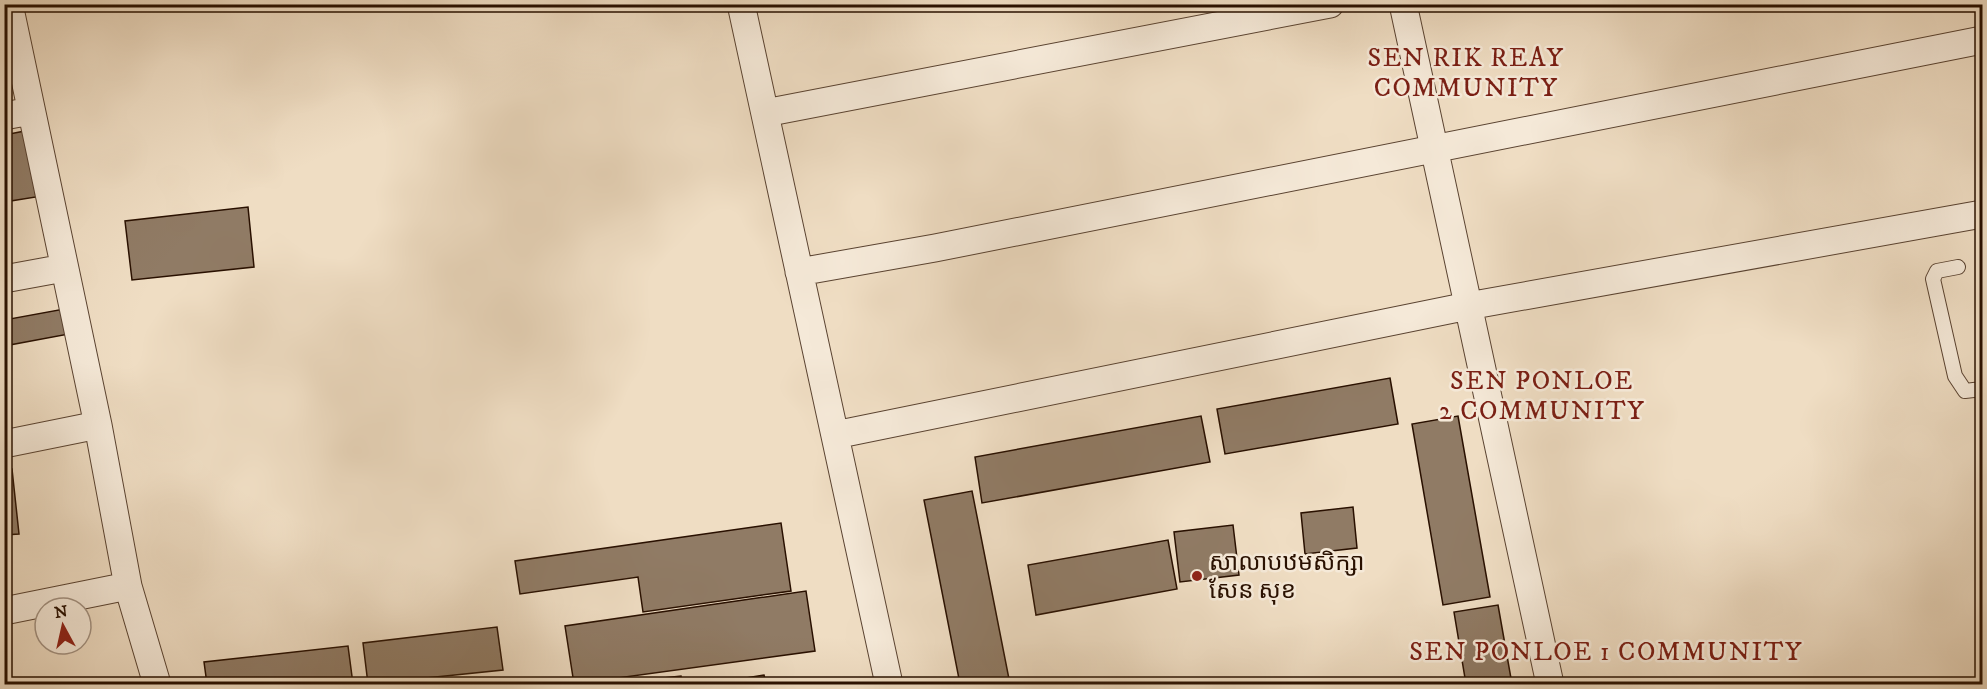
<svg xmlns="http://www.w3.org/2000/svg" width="1987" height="689" font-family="'IM FELL DW Pica','Noto Sans Khmer',serif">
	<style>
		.building { fill: #907b65; stroke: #291000; stroke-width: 1.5 }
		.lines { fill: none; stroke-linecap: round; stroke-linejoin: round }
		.service-casing { stroke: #5a4331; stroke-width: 16 }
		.minor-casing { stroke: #5a4331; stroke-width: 29 }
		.service { stroke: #f5e9d8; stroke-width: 14 }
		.minor { stroke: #f5e9d8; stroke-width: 27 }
		.poi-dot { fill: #8f2418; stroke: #f5e9d8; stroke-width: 2 }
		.labels { text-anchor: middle; stroke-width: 5; stroke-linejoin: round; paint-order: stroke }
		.poi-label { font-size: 24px; fill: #291000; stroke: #f5e9d8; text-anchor: start }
		.neighbourhood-label { font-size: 26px; letter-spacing: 1.5px; fill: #7a1f14; stroke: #f5e9d8 }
	</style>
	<rect width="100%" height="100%" fill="#efddc3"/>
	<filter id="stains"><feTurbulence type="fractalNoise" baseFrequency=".00333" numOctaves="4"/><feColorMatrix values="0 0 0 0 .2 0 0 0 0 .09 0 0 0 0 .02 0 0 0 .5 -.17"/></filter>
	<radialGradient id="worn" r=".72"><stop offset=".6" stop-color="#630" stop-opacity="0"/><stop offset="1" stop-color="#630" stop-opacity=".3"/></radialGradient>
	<path class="building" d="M 25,131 L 36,197 L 4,202 L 4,135 Z
		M 248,207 L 254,267 L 132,280 L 125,221 Z
		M 64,309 L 69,334 L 4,346 L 4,320 Z
		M 1390,378 L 1398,424 L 1225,454 L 1217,409 Z
		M 1201,416 L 1210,462 L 982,503 L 975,457 Z
		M 1458,416 L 1490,597 L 1443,605 L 1412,424 Z
		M 12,469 L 19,534 L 4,535 L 4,470 Z
		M 972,491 L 1010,684 L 960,684 L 924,500 Z
		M 1353,507 L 1357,548 L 1305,554 L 1301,513 Z
		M 781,523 L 791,591 L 643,612 L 638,577 L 520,594 L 515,561 Z
		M 1233,525 L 1239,575 L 1180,582 L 1174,532 Z
		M 1168,540 L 1177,589 L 1036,615 L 1028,565 Z
		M 806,591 L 815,651 L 574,684 L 565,626 Z
		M 1498,605 L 1512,684 L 1466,684 L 1454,612 Z
		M 497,627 L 503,670 L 368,684 L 363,643 Z
		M 348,646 L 353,684 L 207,684 L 204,662 Z
		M 764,675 L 766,684 L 716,684 L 716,683 Z
		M 681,676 L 682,684 L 607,684 Z"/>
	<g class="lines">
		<defs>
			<path id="service" d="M 1958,267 L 1937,271 L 1933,279 L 1955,376 L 1965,391 L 1982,389"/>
			<path id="minor" d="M 9,4 L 98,425 L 128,586 L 157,684
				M 741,4 L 889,684
				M 1403,4 L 1550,684
				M 765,113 L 1330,4
				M 4,116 L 31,111
				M 799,272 L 935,248 L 1982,40
				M 4,279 L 64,268
				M 835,435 L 1468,306 L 1982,214
				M 4,444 L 98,425
				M 4,611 L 128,586"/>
		</defs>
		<use href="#service" class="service-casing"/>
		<use href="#minor" class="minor-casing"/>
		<use href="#service" class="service"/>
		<use href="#minor" class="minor"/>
	</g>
	<circle class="poi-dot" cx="1197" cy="576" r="6"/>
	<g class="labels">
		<g class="poi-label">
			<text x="1209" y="570">សាលាបឋមសិក្សា<tspan x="1209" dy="28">សែន សុខ</tspan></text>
		</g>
		<g class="neighbourhood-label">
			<text x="1466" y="66">SEN RIK REAY<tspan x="1466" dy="30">COMMUNITY</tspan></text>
			<text x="1542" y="389">SEN PONLOE<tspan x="1542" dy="30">2 COMMUNITY</tspan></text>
			<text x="1606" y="660">SEN PONLOE 1 COMMUNITY</text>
		</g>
	</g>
	<rect width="1987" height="689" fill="none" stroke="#efddc3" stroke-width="24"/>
	<rect x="6" y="6" width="1975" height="677" fill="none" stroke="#291000" stroke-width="3"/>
	<rect x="12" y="12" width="1963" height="665" fill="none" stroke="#291000" stroke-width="1.5"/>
	<g transform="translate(63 626) rotate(352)"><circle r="28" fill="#f5e9d8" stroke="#a39282" stroke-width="1.5"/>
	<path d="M0-4.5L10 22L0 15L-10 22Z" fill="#8f2418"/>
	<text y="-9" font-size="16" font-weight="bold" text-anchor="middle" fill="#291000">N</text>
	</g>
	<rect width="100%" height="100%" filter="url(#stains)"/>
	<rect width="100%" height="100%" fill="url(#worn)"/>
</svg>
